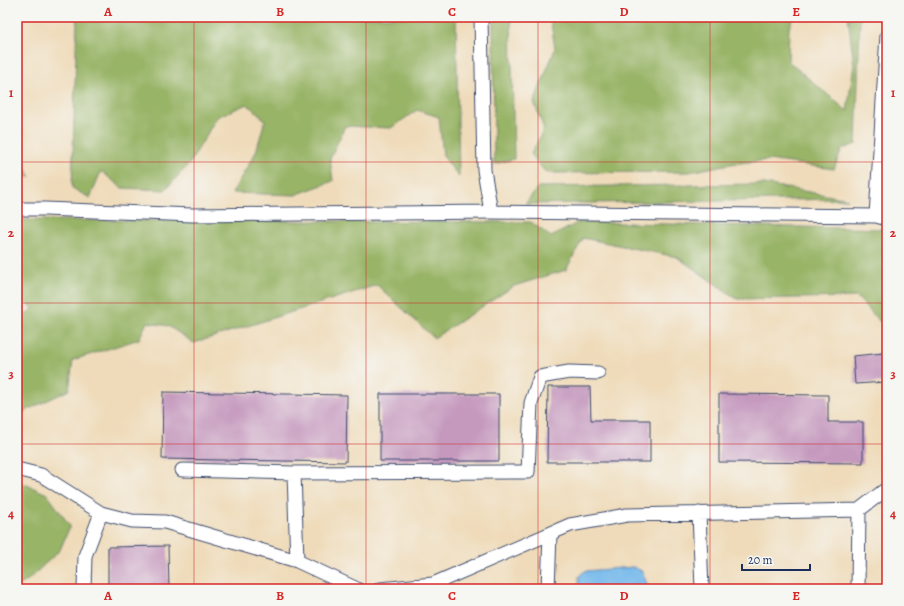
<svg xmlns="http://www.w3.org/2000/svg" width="904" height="606" font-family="Alegreya,serif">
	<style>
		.forest { fill: #98b466; stroke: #5a7262 }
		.water { fill: #76b9eb; stroke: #4874a4 }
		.building { fill: #c599be }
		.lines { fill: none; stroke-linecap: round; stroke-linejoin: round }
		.lane-casing { stroke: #3b496c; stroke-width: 15 }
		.lane { stroke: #fff; stroke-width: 13 }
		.grid { fill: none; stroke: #d62828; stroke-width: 1; stroke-opacity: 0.55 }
		.neatline { fill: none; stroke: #d62828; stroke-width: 1.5 }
		.grid-label { font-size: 13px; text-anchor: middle; font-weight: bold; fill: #d62828 }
	</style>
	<rect width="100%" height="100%" fill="#f6f6f2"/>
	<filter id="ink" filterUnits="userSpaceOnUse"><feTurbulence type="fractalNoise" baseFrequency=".025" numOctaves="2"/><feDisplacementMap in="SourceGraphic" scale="8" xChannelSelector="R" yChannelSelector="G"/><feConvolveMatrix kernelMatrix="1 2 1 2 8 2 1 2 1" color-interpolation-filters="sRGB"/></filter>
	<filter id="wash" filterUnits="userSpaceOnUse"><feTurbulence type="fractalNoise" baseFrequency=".012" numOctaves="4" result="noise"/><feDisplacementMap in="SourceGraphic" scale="16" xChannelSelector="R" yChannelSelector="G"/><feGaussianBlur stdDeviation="0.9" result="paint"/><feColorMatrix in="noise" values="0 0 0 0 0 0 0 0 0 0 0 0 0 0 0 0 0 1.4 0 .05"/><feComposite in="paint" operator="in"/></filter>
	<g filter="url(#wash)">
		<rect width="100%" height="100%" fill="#efdbba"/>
		<path class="forest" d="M 77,17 L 456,17 L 459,177 L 443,156 L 439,117 L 417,110 L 391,128 L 345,126 L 330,159 L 333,181 L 295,195 L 232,193 L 256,152 L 265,120 L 247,104 L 217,117 L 190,163 L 165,190 L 122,188 L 101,171 L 90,198 L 72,188 Z
			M 493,17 L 511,17 L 514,159 L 494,164 Z
			M 550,17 L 793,17 L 789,28 L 788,61 L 847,111 L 854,65 L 848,17 L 860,17 L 856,144 L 842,149 L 834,169 L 769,160 L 730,164 L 689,172 L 546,173 L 531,154 L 544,129 L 534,102 L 555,49 Z
			M 17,153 L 17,154 L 31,177 L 17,175 Z
			M 764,184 L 848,199 L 525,204 L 538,187 Z
			M 17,220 L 531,222 L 551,237 L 579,222 L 887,229 L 887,321 L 880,322 L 857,297 L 737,299 L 677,257 L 583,238 L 566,270 L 514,286 L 434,338 L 377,285 L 194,343 L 168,326 L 147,322 L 139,339 L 73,360 L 69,390 L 17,415 L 17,321 L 34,308 L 17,298 Z
			M 18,481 L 47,494 L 70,526 L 60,550 L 29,579 L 17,587 L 17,482 Z"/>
		<path class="water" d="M 633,567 L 642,571 L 647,584 L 647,589 L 579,589 L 579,576 L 585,571 Z"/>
		<g id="blocks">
			<path class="building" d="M 884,353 L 886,382 L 855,384 L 853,356 Z
				M 548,387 L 590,387 L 591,420 L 650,420 L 650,462 L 547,462 Z
				M 163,392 L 347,395 L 346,462 L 162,459 Z
				M 380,394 L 499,394 L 499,461 L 380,461 Z
				M 719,394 L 828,395 L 828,422 L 863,422 L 863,463 L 719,462 Z
				M 168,546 L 169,589 L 108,589 L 108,547 Z"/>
		</g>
	</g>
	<g filter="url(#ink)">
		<use href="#blocks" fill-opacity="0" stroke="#3b496c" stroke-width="1"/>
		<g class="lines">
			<defs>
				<path id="lane" d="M 481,17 L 484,170 L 491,212
					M 17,209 L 45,209 L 192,215 L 491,212 L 876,216 L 887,219
					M 876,216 L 887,35
					M 17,469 L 41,475 L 101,513 L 132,521 L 165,522 L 297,561 L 357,589
					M 182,470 L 294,473 L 528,472 L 531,403 L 540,377 L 569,372 L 598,373
					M 294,473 L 297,561
					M 699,513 L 702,589
					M 84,589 L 85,556 L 101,513
					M 380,589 L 433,584 L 570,525 L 627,515 L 859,510 L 885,490 L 887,490
					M 548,589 L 550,534
					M 858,589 L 859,510"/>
			</defs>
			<use href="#lane" class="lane-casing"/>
			<use href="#lane" class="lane"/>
		</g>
	</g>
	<path class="grid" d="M 194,17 L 194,589M 366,17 L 366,589M 538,17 L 538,589M 710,17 L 710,589M 17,162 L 887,162M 17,303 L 887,303M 17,444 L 887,444"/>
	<rect width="904" height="606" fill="none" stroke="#f6f6f2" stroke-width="44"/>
	<path d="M742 564v6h68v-6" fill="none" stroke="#1b2f5e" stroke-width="2"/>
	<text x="748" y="564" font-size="12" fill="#1b2f5e" stroke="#f6f6f2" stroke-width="3" paint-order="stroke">20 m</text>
	<rect x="22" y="22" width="860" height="562" class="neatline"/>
	<g class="grid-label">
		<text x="108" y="16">A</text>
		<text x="280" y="16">B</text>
		<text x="452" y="16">C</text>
		<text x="624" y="16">D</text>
		<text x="796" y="16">E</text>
		<text x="11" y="97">1</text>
		<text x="893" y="97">1</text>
		<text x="11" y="237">2</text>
		<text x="893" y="237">2</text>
		<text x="11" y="378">3</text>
		<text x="893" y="378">3</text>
		<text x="11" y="518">4</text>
		<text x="893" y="518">4</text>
		<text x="108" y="600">A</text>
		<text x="280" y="600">B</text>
		<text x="452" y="600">C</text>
		<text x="624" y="600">D</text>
		<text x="796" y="600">E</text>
	</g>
</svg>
